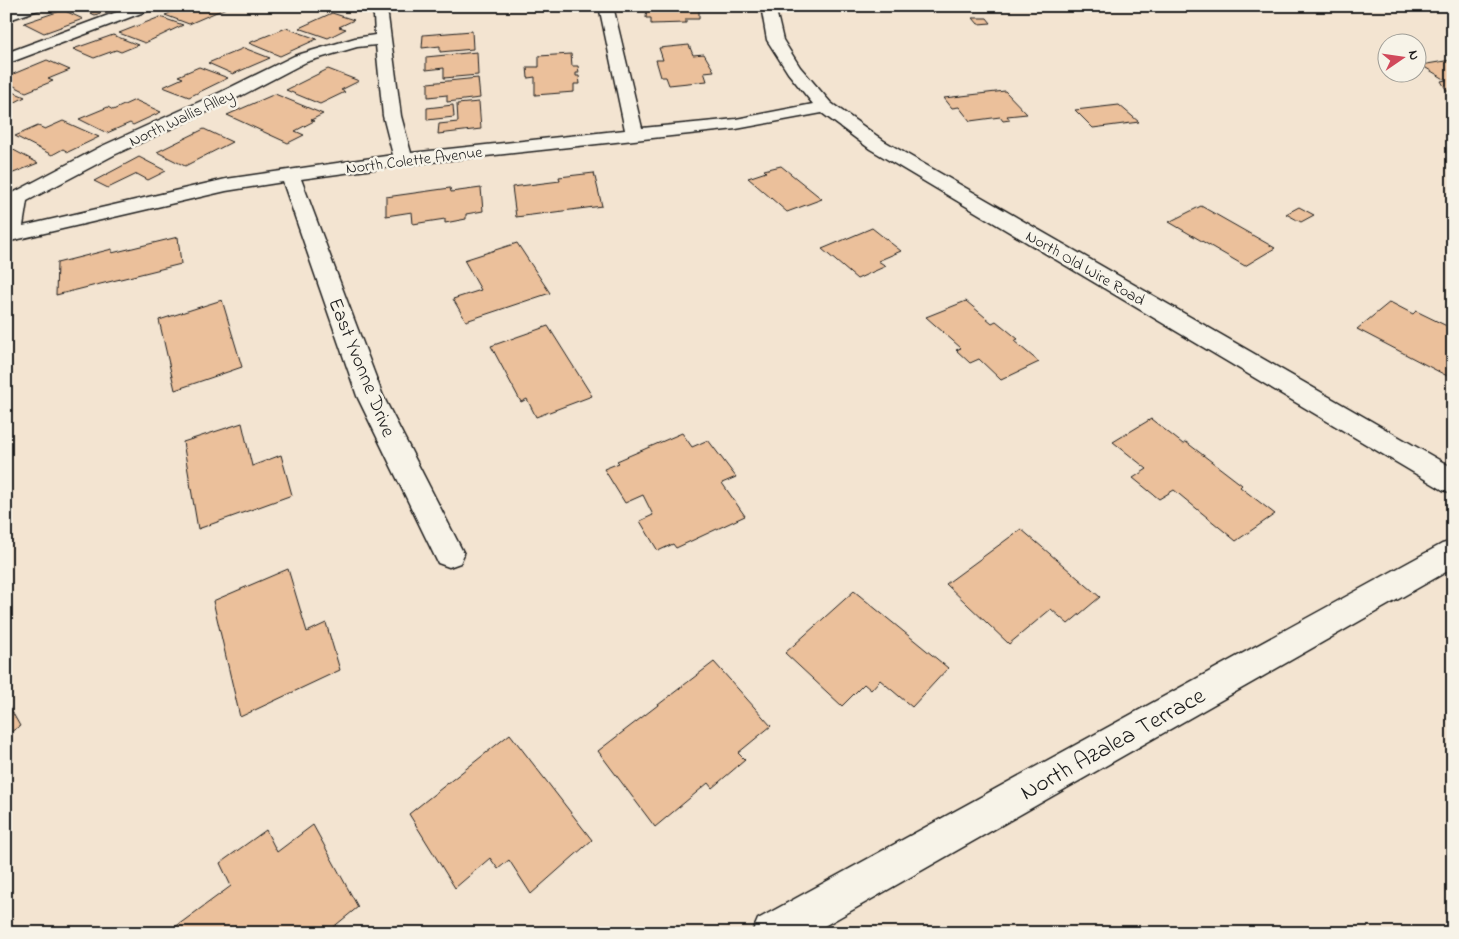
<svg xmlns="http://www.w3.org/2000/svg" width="1459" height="939" font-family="'Indie Flower',sans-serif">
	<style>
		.building { fill: #ebc09b; stroke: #1c1c1c }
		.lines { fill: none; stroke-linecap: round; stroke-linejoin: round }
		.minor-casing { stroke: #1c1c1c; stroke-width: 3 }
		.minor { fill: #f7f3e8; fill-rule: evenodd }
		.labels { text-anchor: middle; stroke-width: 5; stroke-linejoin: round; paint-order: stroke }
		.far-street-label { font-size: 16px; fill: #1c1c1c; stroke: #f7f3e8 }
		.street-label { font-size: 20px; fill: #1c1c1c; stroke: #f7f3e8 }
		.near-street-label { font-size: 24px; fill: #1c1c1c; stroke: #f7f3e8 }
	</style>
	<rect width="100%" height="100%" fill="#f3e4d1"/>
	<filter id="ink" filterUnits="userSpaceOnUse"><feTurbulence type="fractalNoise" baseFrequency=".02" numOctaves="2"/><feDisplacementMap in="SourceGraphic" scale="10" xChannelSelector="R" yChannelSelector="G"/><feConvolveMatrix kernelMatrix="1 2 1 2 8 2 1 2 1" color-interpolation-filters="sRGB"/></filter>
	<g filter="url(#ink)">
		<path class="building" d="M 75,6 L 119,6 L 95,15 Z
			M 187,6 L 220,6 L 226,8 L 189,24 L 165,15 Z
			M 647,6 L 692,6 L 692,8 L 699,8 L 699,19 L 686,19 L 686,23 L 651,24 L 651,18 L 646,18 Z
			M 63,10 L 83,19 L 44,33 L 24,23 Z
			M 332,13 L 354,20 L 339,27 L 346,29 L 328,38 L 299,28 Z
			M 160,17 L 183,25 L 145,43 L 119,33 Z
			M 973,18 L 987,18 L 991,23 L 978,24 Z
			M 286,28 L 317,39 L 280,56 L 249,43 Z
			M 472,31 L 473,49 L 440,52 L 440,46 L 422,48 L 423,35 Z
			M 113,35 L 138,45 L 121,52 L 116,50 L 94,58 L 73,49 Z
			M 689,45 L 693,55 L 704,54 L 714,71 L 704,72 L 707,81 L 669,85 L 666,77 L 661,77 L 656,60 L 663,60 L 659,48 Z
			M 244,48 L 270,58 L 233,74 L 208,63 Z
			M 477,52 L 478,75 L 444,78 L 444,68 L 426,70 L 426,57 Z
			M 571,54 L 572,66 L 578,66 L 579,73 L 576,73 L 576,76 L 579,76 L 580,84 L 574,84 L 574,92 L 535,95 L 535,77 L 528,78 L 527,67 L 539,67 L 539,56 Z
			M 47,60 L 70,70 L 48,79 L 53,81 L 26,92 L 6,82 L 6,77 Z
			M 1451,60 L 1453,61 L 1453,92 L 1447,91 L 1441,81 L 1446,80 L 1421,65 Z
			M 199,67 L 228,78 L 189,97 L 163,87 L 183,78 L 178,76 Z
			M 328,69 L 359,81 L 341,90 L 345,92 L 320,104 L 286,90 Z
			M 478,78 L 480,98 L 447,102 L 447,95 L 428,97 L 428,83 Z
			M 6,89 L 25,97 L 6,107 Z
			M 1005,91 L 1027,114 L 1007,116 L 1010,120 L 1003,121 L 1000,117 L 970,121 L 959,107 L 952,108 L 944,98 Z
			M 275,94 L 323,114 L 311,120 L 314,121 L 295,131 L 304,135 L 288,143 L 227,115 Z
			M 135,100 L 161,112 L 133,125 L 130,123 L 107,133 L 79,119 L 108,107 L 113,110 Z
			M 479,102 L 481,129 L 438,134 L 439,124 L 458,122 L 457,104 Z
			M 453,105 L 454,117 L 427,120 L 427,108 Z
			M 1119,105 L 1139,122 L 1093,128 L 1075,110 Z
			M 63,121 L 99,137 L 68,152 L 63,149 L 52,155 L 15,136 L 38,126 L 45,129 Z
			M 204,129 L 232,142 L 185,166 L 157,152 Z
			M 6,146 L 38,163 L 6,176 Z
			M 139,157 L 166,171 L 148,180 L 137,174 L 108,188 L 94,181 Z
			M 781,166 L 822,199 L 787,212 L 748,178 L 766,172 L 764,170 Z
			M 594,173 L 602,206 L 516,217 L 512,187 L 560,181 L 559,177 Z
			M 450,188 L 451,192 L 481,188 L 483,211 L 466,214 L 466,219 L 445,223 L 445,219 L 413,224 L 412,212 L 386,216 L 386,197 Z
			M 1201,206 L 1275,248 L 1245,266 L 1169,222 Z
			M 1299,207 L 1314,215 L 1301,222 L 1286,214 Z
			M 872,228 L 901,251 L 878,261 L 886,266 L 857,279 L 822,249 Z
			M 178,237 L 181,264 L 56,295 L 57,263 L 112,249 L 112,253 Z
			M 517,243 L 550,293 L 466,321 L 453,299 L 481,290 L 464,260 Z
			M 222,300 L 242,367 L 175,390 L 159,320 Z
			M 966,301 L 992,323 L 996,321 L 1018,339 L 1014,341 L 1039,362 L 1001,380 L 979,359 L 970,363 L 956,350 L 961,348 L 926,317 Z
			M 1390,302 L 1413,314 L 1416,311 L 1453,329 L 1453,379 L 1357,329 Z
			M 548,326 L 592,396 L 536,417 L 527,399 L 521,402 L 491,346 Z
			M 1151,419 L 1183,444 L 1186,442 L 1242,485 L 1240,487 L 1275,514 L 1236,541 L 1174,490 L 1159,499 L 1133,478 L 1147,469 L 1113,442 Z
			M 242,423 L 252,466 L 281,455 L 292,495 L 198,529 L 183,442 Z
			M 682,433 L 692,447 L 708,440 L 736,477 L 722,483 L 745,516 L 676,548 L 673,544 L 658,551 L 640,521 L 653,515 L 643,495 L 625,503 L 604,469 L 619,463 L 617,461 Z
			M 1021,529 L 1100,597 L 1068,624 L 1051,609 L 1009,644 L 946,584 Z
			M 288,569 L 307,632 L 326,623 L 340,670 L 240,717 L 213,601 Z
			M 854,591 L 948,668 L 912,707 L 880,680 L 871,690 L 864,684 L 842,706 L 785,653 Z
			M 714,662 L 771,726 L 738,753 L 745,760 L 712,788 L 708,783 L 655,827 L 598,751 Z
			M 6,701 L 20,726 L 6,735 Z
			M 510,734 L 592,840 L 531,894 L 509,860 L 498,869 L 490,858 L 455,888 L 409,814 Z
			M 313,825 L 358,907 L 326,933 L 167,933 L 231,886 L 220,863 L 266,830 L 277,852 Z"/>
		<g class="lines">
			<defs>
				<path id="minor" d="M 22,6 L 43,6 L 41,9 L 6,21 L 6,12 Z
					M 133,6 L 154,6 L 152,9 L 6,64 L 6,53 Z
					M 369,6 L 383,6 L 388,16 L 401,116 L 411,153 L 625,130 L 599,6 L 613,6 L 642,128 L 736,119 L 813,104 L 788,73 L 767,40 L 761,6 L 775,6 L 783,40 L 800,67 L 831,103 L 884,141 L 1453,468 L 1453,493 L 1443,490 L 870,149 L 822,113 L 736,129 L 403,165 L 301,179 L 383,396 L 464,554 L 460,563 L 449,567 L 438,563 L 357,396 L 283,182 L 226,191 L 6,242 L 6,207 L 11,194 L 100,147 L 221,92 L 294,56 L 355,38 L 375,35 L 374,16 ZM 376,45 L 383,116 L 393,155 L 226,179 L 23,226 L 27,201 L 114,155 L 233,100 L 306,62 L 357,47 Z
					M 1453,541 L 1453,568 L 812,933 L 752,933 L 758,919 L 1442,544 Z"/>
			</defs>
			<use href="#minor" class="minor-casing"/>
			<use href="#minor" class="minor"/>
		</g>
	</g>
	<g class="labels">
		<g class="far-street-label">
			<text transform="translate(181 117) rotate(-25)" y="6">North Wallis Alley</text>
			<text transform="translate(414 159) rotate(-7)" y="6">North Colette Avenue</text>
			<text transform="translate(1086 267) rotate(30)" y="6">North Old Wire Road</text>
		</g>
		<g class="street-label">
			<text transform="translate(363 367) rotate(68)" y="7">East Yvonne Drive</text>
		</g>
		<g class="near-street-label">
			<text transform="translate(1112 743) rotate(-29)" y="8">North Azalea Terrace</text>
		</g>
	</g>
	<rect width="1459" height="939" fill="none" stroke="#f7f3e8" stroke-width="25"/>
	<rect x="12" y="12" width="1434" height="914" fill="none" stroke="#1c1c1c" stroke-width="2" filter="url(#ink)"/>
	<g transform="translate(1402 58) rotate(77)"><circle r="24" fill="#f7f3e8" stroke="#9f9d96"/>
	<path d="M0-4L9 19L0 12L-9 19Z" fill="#d1495b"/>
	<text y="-8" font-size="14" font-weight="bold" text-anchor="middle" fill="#1c1c1c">N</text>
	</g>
</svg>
